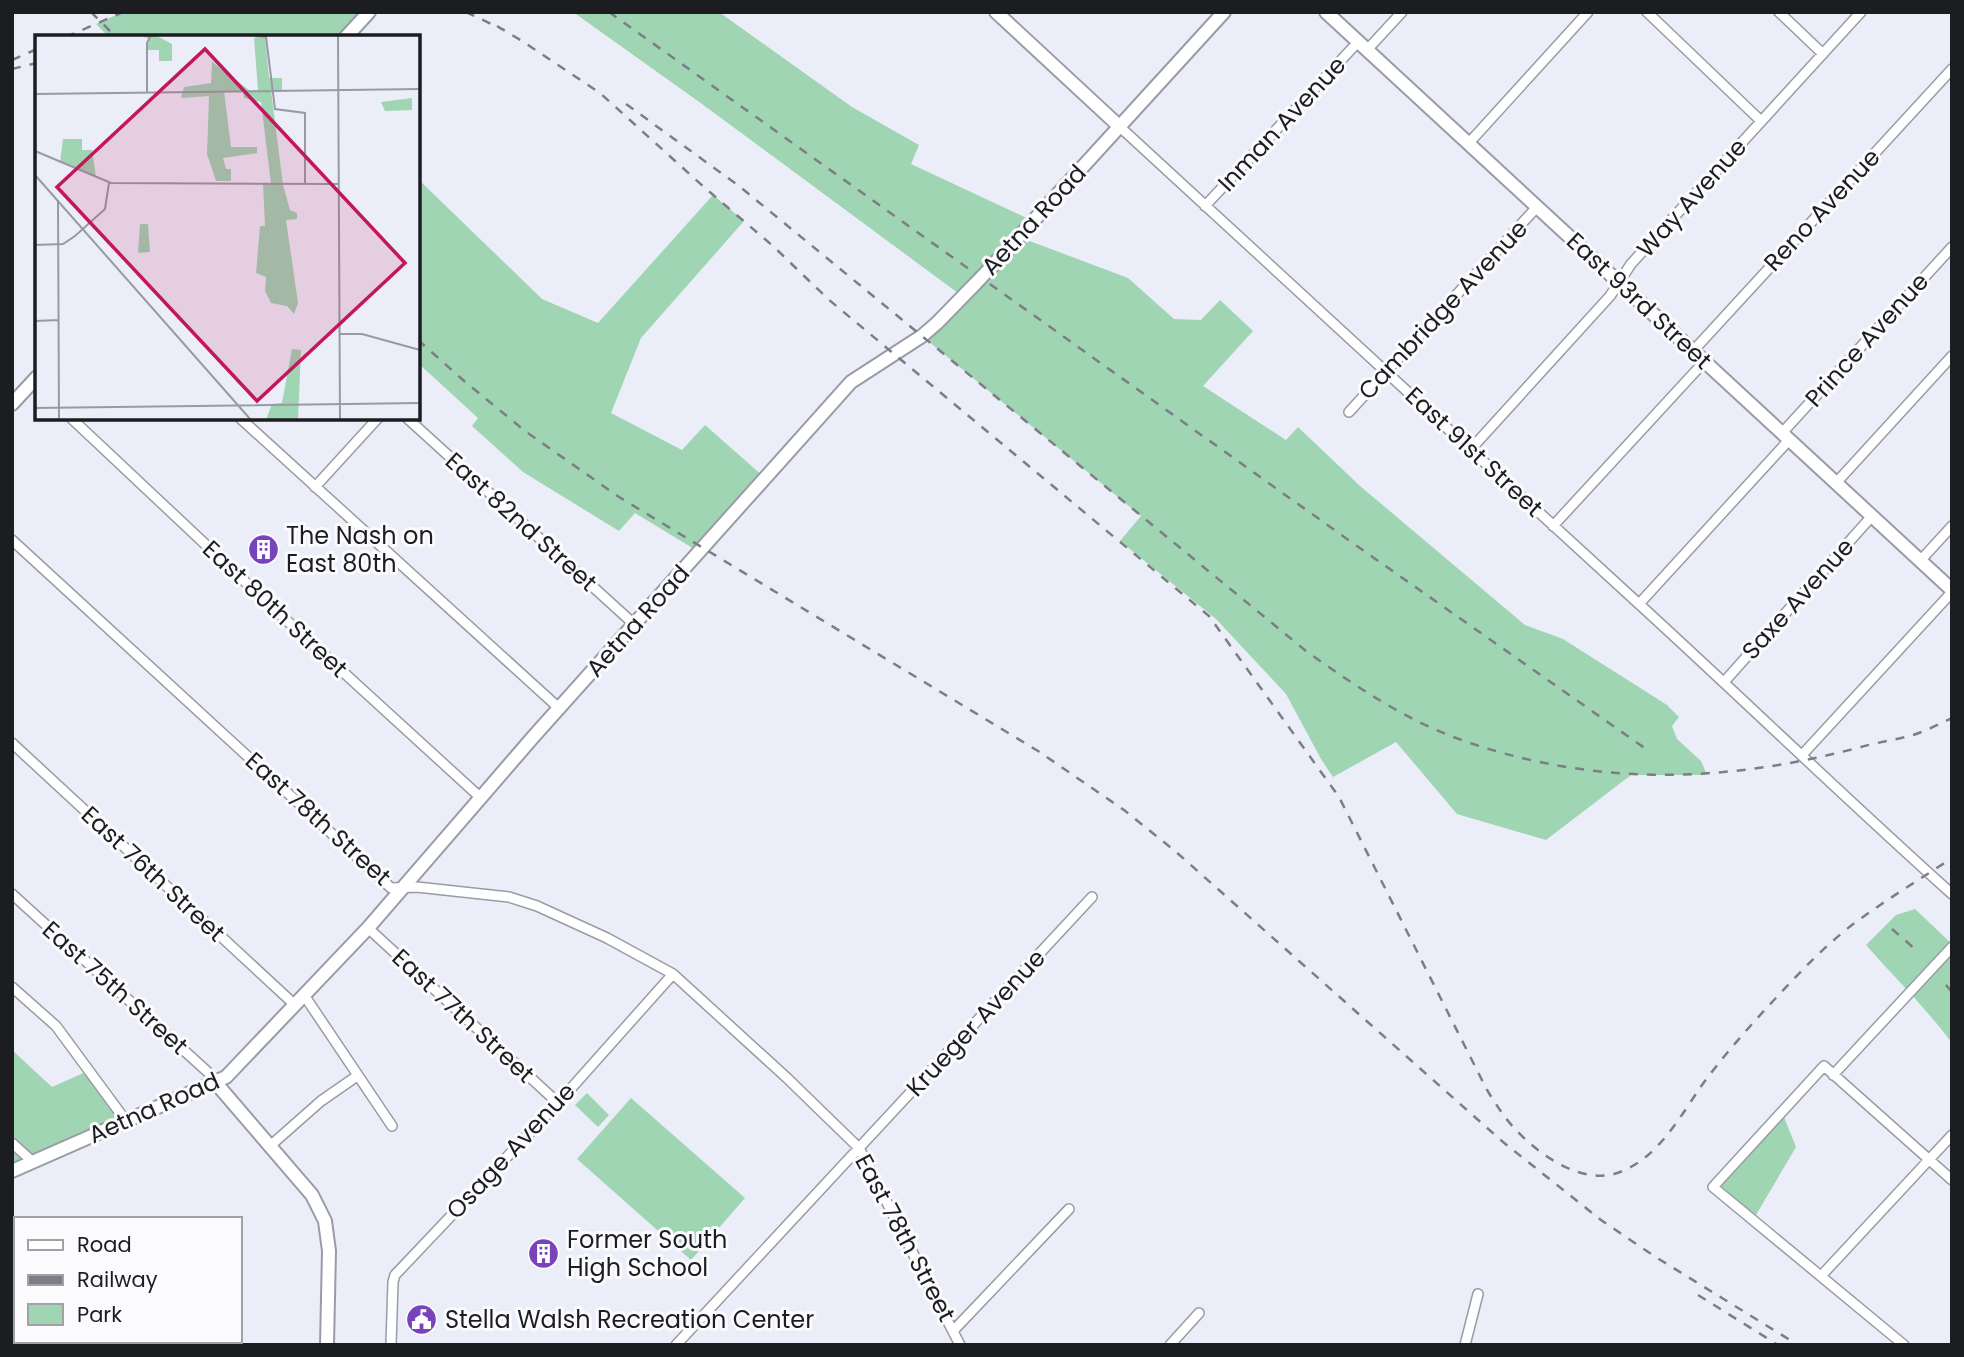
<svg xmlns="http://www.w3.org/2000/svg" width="1964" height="1357" font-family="Poppins,sans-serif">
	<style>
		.green { fill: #9fd5b2 }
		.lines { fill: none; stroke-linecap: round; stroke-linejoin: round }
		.street-casing { stroke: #999ca6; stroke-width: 12 }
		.secondary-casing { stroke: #999ca6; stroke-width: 16 }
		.street { stroke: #fff; stroke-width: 9 }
		.secondary { stroke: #fff; stroke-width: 12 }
		.rail { stroke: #7c7d85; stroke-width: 2.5; stroke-dasharray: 9 9; stroke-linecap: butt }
		.secondary-bridge-casing { stroke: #999ca6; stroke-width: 16; stroke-linecap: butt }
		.secondary-bridge { stroke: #fff; stroke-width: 12 }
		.labels { text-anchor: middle; stroke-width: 6; stroke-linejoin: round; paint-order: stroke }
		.street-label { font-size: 24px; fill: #1c1d21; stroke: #fbfbfe }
		.poi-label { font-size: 24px; fill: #1c1d21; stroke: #fbfbfe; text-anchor: start }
		.inset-road { fill: none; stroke: #989aa3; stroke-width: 2 }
		.view { fill: #c2185b; fill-opacity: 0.15; stroke: #c2185b; stroke-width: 3.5 }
		.inset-edge { fill: none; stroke: #1c1d21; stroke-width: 3.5 }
	</style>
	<rect width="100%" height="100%" fill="#ebeef9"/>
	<path class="green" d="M 123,12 L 369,12 L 346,37 L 109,37 L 96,24 Z
		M 573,12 L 719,12 L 852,107 L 919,145 L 911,164 L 1033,221 L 1019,237 L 1128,278 L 1174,319 L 1201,320 L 1220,300 L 1253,331 L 1203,386 L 1286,440 L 1298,427 L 1360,486 L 1525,625 L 1563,639 L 1667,705 L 1679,717 L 1672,726 L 1677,739 L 1701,761 L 1707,775 L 1631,775 L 1546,840 L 1457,814 L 1396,742 L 1333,777 L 1321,759 L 1286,694 L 1216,619 L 1120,541 L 1141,516 L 922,336 L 962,296 L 702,104 Z
		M 418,179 L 542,299 L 598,323 L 713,195 L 744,221 L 641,338 L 611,413 L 682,450 L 705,425 L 765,478 L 699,552 L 635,513 L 619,531 L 523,472 L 472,426 L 478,418 L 418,363 Z
		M 1915,909 L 1952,944 L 1952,1043 C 1926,1008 1895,978 1866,945 L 1896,915 Z
		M 12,1050 L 52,1087 L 88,1071 L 126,1121 L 12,1171 Z
		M 587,1093 L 609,1115 L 598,1127 L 575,1105 Z
		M 631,1098 L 745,1198 L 691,1260 L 577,1159 Z
		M 1782,1112 L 1796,1147 L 1753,1220 L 1713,1187 Z"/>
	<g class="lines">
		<defs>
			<path id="street" d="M 1647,12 L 1761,121
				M 1779,12 L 1823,54
				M 1367,50 L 1402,12
				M 1120,127 C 1292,287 1466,445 1639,604 C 1744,700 1846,799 1952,894
				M 1468,144 L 1588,12
				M 1205,206 L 1358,42
				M 1693,351 L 1952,69
				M 1349,412 L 1537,207
				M 71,418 L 272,607 L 481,798
				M 240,418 L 560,709
				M 407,418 L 635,625
				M 1782,433 L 1952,247
				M 1471,449 L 1610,296 L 1631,264 L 1861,12
				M 1836,483 L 1952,356
				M 315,487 L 378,418
				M 1553,526 L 1704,362
				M 12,540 L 391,888 L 417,887 L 509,897 L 537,906 L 607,938 L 673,974 L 787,1078 L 859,1148 L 960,1345
				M 1920,561 L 1952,526
				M 1639,604 L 1789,440
				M 1724,682 L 1872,516
				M 12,743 L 295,1005
				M 1802,755 L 1952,592
				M 12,894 L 211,1075 L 215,1082
				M 368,928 L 558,1103
				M 12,987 L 56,1026 L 126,1121
				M 303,996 L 308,1001 L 392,1126
				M 1833,1075 L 1952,947
				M 12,1143 L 33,1162
				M 270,1146 L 321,1101 L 357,1076
				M 1821,1276 L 1952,1135
				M 953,1331 L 1069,1209
				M 391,1345 L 393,1282 L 395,1275 L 558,1103 L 673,974
				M 676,1345 L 1092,897
				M 1170,1345 L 1199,1313
				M 1465,1345 L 1478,1294
				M 1904,1345 L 1713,1187 L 1824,1066 L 1952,1180"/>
			<path id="secondary" d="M 996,12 L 1120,127
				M 1326,12 L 1952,590
				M 346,37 L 369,12
				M 993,265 L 1224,12
				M 12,404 L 37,377
				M 215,1082 L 312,1195 L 325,1221 L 329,1251 L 327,1345
				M 12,1171 L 226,1077 L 368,928 L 534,736 L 851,382 L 922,336 L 937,323 L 976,283"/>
		</defs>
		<use href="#street" class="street-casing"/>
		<use href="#secondary" class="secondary-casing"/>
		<use href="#street" class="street"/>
		<use href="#secondary" class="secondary"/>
		<path class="rail" d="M 91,12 L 116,37
			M 466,12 L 504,30
			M 609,12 L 1347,539 L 1646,749
			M 497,26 L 522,41 L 600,93 L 705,188 L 773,246 L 828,299 L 1209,616 L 1339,797 L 1486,1088 C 1490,1095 1495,1103 1500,1110 C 1521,1142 1573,1185 1614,1174 C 1656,1162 1679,1118 1702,1085 C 1724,1055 1749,1027 1774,1000 C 1802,970 1830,940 1863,917 C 1892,896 1922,878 1952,858
			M 66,37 L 123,12
			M 12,60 L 37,49
			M 12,69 L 37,63
			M 626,104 L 739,186 L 1306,651 C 1358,688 1411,724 1473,744 C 1603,787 1729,782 1861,747 C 1878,742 1896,740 1913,735 C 1926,731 1939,724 1952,718
			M 418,340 L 463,380 L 525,431 L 619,497 L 1038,751 L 1124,810 L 1175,851 L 1503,1142 L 1601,1220 L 1654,1256 L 1798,1345
			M 1892,929 L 1915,949
			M 1946,985 L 1952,992
			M 1698,1295 L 1778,1345"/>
		<defs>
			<path id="secondary-bridge" d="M 976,283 L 993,265"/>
		</defs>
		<use href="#secondary-bridge" class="secondary-bridge-casing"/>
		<use href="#secondary-bridge" class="secondary-bridge"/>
	</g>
	<defs>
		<symbol id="building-disc" viewBox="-11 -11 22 22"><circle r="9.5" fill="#7744bc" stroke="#fbfbfe"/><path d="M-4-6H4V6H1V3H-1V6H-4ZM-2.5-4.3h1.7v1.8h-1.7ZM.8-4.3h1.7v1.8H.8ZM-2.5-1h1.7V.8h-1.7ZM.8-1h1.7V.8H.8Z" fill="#fff"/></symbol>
		<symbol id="civic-disc" viewBox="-11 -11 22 22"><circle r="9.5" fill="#7744bc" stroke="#fbfbfe"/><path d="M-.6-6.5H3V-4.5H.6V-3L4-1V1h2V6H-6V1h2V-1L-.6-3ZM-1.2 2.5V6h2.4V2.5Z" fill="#fff"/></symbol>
	</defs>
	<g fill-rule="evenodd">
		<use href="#building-disc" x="246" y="532" width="35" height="35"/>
		<use href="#building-disc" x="526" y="1236" width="35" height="35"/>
		<use href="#civic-disc" x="404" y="1302" width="35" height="35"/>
	</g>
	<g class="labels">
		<g class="street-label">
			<text transform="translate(1282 124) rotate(-47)" y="8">Inman Avenue</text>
			<text transform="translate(1692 198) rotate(-48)" y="8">Way Avenue</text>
			<text transform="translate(1822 210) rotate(-47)" y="8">Reno Avenue</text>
			<text transform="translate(1034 220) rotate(-47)" y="8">Aetna Road</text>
			<text transform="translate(1639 301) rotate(43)" y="8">East 93rd Street</text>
			<text transform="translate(1443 310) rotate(-47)" y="8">Cambridge Avenue</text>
			<text transform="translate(1867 340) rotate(-48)" y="8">Prince Avenue</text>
			<text transform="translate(1474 452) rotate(43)" y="8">East 91st Street</text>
			<text transform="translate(521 522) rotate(42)" y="8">East 82nd Street</text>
			<text transform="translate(1798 599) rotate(-48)" y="8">Saxe Avenue</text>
			<text transform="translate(275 609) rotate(43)" y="8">East 80th Street</text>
			<text transform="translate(638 621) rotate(-48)" y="8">Aetna Road</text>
			<text transform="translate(318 819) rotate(42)" y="8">East 78th Street</text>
			<text transform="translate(153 874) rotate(43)" y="8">East 76th Street</text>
			<text transform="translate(115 988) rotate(42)" y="8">East 75th Street</text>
			<text transform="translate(463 1016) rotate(43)" y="8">East 77th Street</text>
			<text transform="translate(976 1023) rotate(-47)" y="8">Krueger Avenue</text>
			<text transform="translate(154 1108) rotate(-24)" y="8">Aetna Road</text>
			<text transform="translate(511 1151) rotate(-47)" y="8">Osage Avenue</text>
			<text transform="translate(905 1238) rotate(62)" y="8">East 78th Street</text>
		</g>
		<g class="poi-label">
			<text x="286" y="544">The Nash on<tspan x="286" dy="28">East 80th</tspan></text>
			<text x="567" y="1248">Former South<tspan x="567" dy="28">High School</tspan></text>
			<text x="445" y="1328">Stella Walsh Recreation Center</text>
		</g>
	</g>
	<g transform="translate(35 35)">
		<rect width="385" height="385" fill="#ebeef9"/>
		<path d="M 104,0 L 120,0 L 137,9 L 137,26 L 124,26 L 124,15 L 112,15 L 114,4 ZM 230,0 L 234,43 L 247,43 L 247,55 L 236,55 L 248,150 L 255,175 L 262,178 L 262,184 L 251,185 L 263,268 L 259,279 L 252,271 L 236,268 L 230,256 L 231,242 L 221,238 L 225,191 L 230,191 L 228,149 L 236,149 L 226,67 L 209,63 L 208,56 L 189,56 L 196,112 L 222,112 L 222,118 L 188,123 L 191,134 L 196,134 L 196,146 L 181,146 L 172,119 L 174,61 L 146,63 L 149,52 L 176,48 L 177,27 L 214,55 L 223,55 L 219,3 ZM 377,63 L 377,75 L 350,76 L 346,67 ZM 28,104 L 47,104 L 47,115 L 57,115 L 61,142 L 25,127 ZM 105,189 L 113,189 L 115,217 L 103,218 ZM 257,314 L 266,315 L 263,384 L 231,385 L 237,369 L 247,368 Z" fill="#9fd5b2"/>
		<path class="inset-road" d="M 214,0 L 231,2 L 240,74 L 270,78 L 270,149M 303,0 L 305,385M 112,57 L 112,8 L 116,0M 0,59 L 385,54M 0,116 L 76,148 L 304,149M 0,140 L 216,385M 23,165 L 24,385M 0,210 L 28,209 L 40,201 L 70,174 L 74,148M 0,286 L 23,285M 305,299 L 327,299 L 385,315M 0,373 L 385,368"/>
		<path class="view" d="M 170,14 L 370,228 L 222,366 L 22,152 Z"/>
		<rect width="385" height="385" class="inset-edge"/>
	</g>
	<rect width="1964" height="1357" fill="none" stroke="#1c1d21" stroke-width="28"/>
	<rect x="14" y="1217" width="228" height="126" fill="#fbfbfe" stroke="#a2a2a6" stroke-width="2"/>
	<rect x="28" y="1240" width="35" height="10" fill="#ffffff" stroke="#a2a2a6" stroke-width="2"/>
	<text x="77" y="1252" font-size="21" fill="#1c1d21">Road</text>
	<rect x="28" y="1275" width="35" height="10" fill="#7c7d85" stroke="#a2a2a6" stroke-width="2"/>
	<text x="77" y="1287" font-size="21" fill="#1c1d21">Railway</text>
	<rect x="28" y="1304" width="35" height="21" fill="#9fd5b2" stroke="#a2a2a6" stroke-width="2"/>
	<text x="77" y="1322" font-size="21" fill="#1c1d21">Park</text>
</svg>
